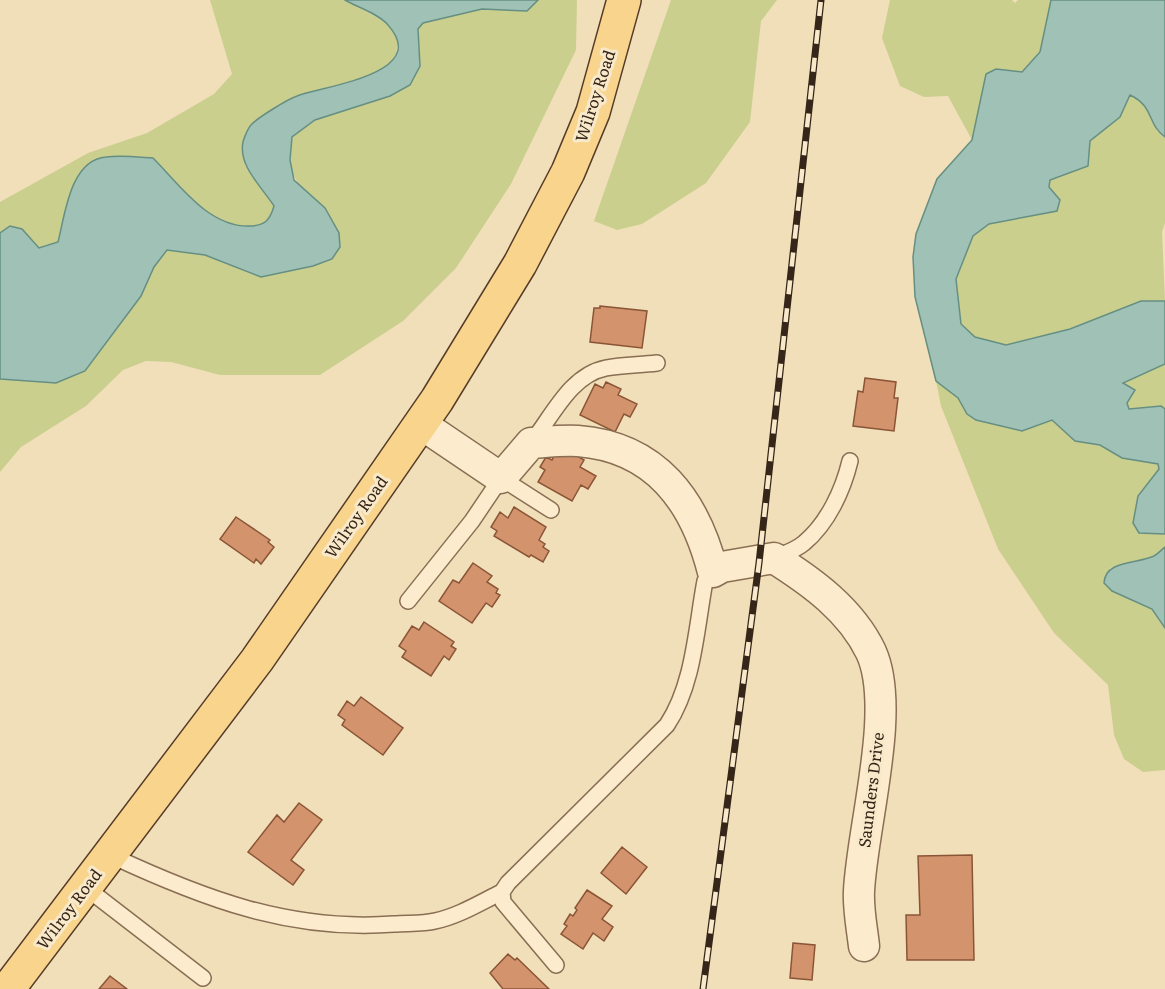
<svg xmlns="http://www.w3.org/2000/svg" width="1165" height="989" font-family="Literata,serif">
	<style>
		.green { fill: #cacf8e }
		.water { fill: #9fc1b6; stroke: #668f83; stroke-width: 1.5 }
		.building { fill: #d3936c; stroke: #8a5537; stroke-width: 1.5 }
		.lines { fill: none; stroke-linecap: round; stroke-linejoin: round }
		.service-casing { stroke: #896e53; stroke-width: 18 }
		.minor-casing { stroke: #896e53; stroke-width: 33 }
		.primary-casing { stroke: #563c28; stroke-width: 36 }
		.service { stroke: #fceccd; stroke-width: 15 }
		.minor { stroke: #fceccd; stroke-width: 30 }
		.primary { stroke: #f9d48d; stroke-width: 33 }
		.rail-casing { stroke: #362619; stroke-width: 7 }
		.rail { stroke: #f8e9ca; stroke-width: 4.5; stroke-dasharray: 14; stroke-linecap: butt }
		.labels { text-anchor: middle; stroke-width: 6; stroke-linejoin: round; paint-order: stroke }
		.street-label { font-size: 16px; fill: #362619; stroke: #f8e9ca }
	</style>
	<rect width="100%" height="100%" fill="#f1dfba"/>
	<path class="green" d="M 210,0 L 345,0 L 387,23 L 398,39 L 396,54 L 388,66 L 374,75 L 295,96 L 245,165 L 274,206 C 270,220 265,226 249,226 C 208,227 179,184 153,158 L 72,189 L 58,242 L 39,248 L 11,226 L 0,232 L 0,202 L 88,153 L 147,133 L 214,94 L 232,74 Z
		M 538,0 L 577,0 L 576,50 L 511,184 L 456,268 L 403,321 L 320,375 L 220,375 L 171,362 L 146,361 L 123,370 L 86,406 L 21,447 L 0,472 L 0,379 L 56,383 L 85,371 L 141,296 L 154,267 L 167,250 L 205,255 L 261,277 L 325,208 C 294,181 288,180 292,137 L 315,120 L 390,96 L 420,66 L 418,29 L 423,23 L 482,9 L 527,11 Z
		M 671,0 L 777,0 L 761,21 L 750,122 L 706,183 L 642,224 L 617,230 L 594,221 Z
		M 890,0 L 1012,0 L 1015,3 L 1018,0 L 1051,0 L 1040,52 L 1022,72 L 996,69 L 986,74 L 972,140 L 948,96 L 924,97 L 900,86 L 882,38 Z
		M 1130,94 L 1143,102 L 1158,132 L 1165,137 L 1165,223 L 1162,232 L 1165,301 L 1141,301 L 1070,329 L 1006,345 L 975,337 L 961,324 L 956,279 L 973,236 L 989,224 L 1057,211 L 1060,200 L 1049,187 L 1050,180 L 1088,166 L 1090,141 L 1120,117 Z
		M 1165,364 L 1165,409 L 1161,406 L 1129,409 L 1122,383 Z
		M 936,381 L 958,398 L 967,414 L 1022,431 L 1052,420 L 1075,441 L 1100,445 L 1122,458 L 1159,464 L 1159,469 L 1139,496 L 1139,533 L 1165,534 L 1165,547 L 1154,556 L 1110,568 L 1112,591 L 1152,609 L 1165,628 L 1165,770 L 1143,772 L 1124,759 L 1114,735 L 1108,685 L 1054,633 L 998,549 L 941,406 Z"/>
	<path class="water" d="M 345,0 L 538,0 L 527,11 L 482,9 L 423,23 L 418,29 L 420,66 L 410,85 L 390,96 L 315,120 L 292,137 L 290,160 L 294,180 L 325,208 L 339,233 L 340,247 L 332,259 L 313,266 L 261,277 L 205,255 L 167,250 L 154,267 L 141,296 L 85,371 L 56,383 L 0,379 L 0,233 L 10,226 L 22,229 L 39,248 L 58,242 C 65,215 70,160 106,157 C 121,155 138,157 153,158 C 179,184 208,227 249,226 C 265,226 270,220 274,206 C 262,187 238,166 243,142 C 244,138 248,128 251,125 C 257,118 288,99 297,96 C 323,86 432,74 388,25 C 379,14 357,7 345,0 Z
		M 1051,0 L 1165,0 L 1165,137 C 1146,123 1155,107 1130,95 L 1120,117 L 1090,141 L 1088,166 L 1050,180 L 1049,187 L 1060,200 L 1057,211 L 989,224 L 973,236 L 956,279 L 961,324 L 975,337 L 1006,345 L 1070,329 L 1141,301 L 1165,301 L 1165,364 L 1123,383 L 1135,390 L 1127,403 L 1129,409 L 1161,406 L 1165,409 L 1165,534 L 1139,533 L 1133,523 L 1138,496 L 1159,469 L 1158,464 L 1122,458 L 1100,445 L 1075,441 L 1052,420 L 1022,431 L 976,420 L 967,414 L 958,398 L 936,381 L 915,297 L 913,257 L 916,234 L 937,179 L 972,140 L 986,74 L 996,69 L 1022,72 L 1040,52 Z
		M 1165,547 L 1165,628 L 1152,609 L 1112,591 L 1104,583 C 1105,560 1137,564 1154,556 C 1158,554 1161,550 1165,547 Z"/>
	<path class="building" d="M 600,306 L 647,311 L 642,348 L 590,342 L 594,308 L 600,308 Z
		M 865,378 L 896,382 L 894,398 L 898,398 L 894,431 L 853,426 L 858,391 L 863,392 Z
		M 606,382 L 621,389 L 618,395 L 637,404 L 630,417 L 624,414 L 615,432 L 580,415 L 595,384 L 603,388 Z
		M 557,450 L 567,450 L 584,460 L 580,467 L 596,476 L 588,489 L 581,485 L 572,501 L 538,482 L 545,470 L 540,467 L 546,457 L 552,460 Z
		M 514,507 L 546,527 L 539,540 L 545,544 L 543,547 L 549,551 L 543,562 L 531,555 L 529,557 L 494,536 L 497,531 L 491,527 L 500,512 L 508,518 Z
		M 236,517 L 270,540 L 268,542 L 274,547 L 261,564 L 256,559 L 254,563 L 220,539 Z
		M 473,563 L 492,576 L 487,582 L 498,589 L 496,593 L 500,595 L 492,607 L 486,603 L 472,623 L 439,601 L 453,580 L 459,583 Z
		M 424,622 L 454,642 L 451,646 L 456,649 L 449,660 L 444,656 L 431,676 L 402,657 L 406,651 L 399,646 L 412,626 L 419,630 Z
		M 361,697 L 403,728 L 383,755 L 342,725 L 345,720 L 338,715 L 347,701 L 354,706 Z
		M 299,803 L 322,820 L 291,860 L 304,870 L 293,885 L 248,852 L 277,815 L 284,822 Z
		M 622,847 L 647,867 L 626,894 L 601,873 Z
		M 972,855 L 974,960 L 907,960 L 906,915 L 920,915 L 918,856 Z
		M 587,890 L 612,906 L 602,919 L 613,927 L 604,941 L 593,933 L 583,949 L 561,934 L 567,926 L 564,924 L 570,914 L 573,916 L 577,910 L 575,908 Z
		M 793,943 L 815,945 L 812,980 L 790,978 Z
		M 508,954 L 515,960 L 517,958 L 549,989 L 503,989 L 490,973 Z
		M 110,976 L 127,989 L 99,989 Z"/>
	<g class="lines">
		<defs>
			<path id="service" d="M 531,443 C 552,417 570,375 606,368 C 623,365 640,365 657,363
				M 774,558 C 784,554 796,550 804,543 C 828,523 843,490 850,461
				M 408,601 L 472,521 L 501,478 L 551,510
				M 110,855 C 202,898 290,932 394,924 C 408,923 423,924 435,921 C 459,916 481,902 502,892
				M 85,887 L 203,978
				M 556,965 L 503,902 L 502,892 L 508,883 L 667,725 C 694,684 696,629 705,581 L 713,572"/>
			<path id="minor" d="M 421,424 L 501,478 L 531,443 C 546,442 563,440 578,441 C 656,447 695,501 713,572 L 722,567 L 774,558 C 812,582 851,610 871,652 C 897,709 862,827 859,891 C 858,909 862,928 864,946"/>
			<path id="primary" d="M 8,989 L 257,660 L 437,400 L 520,264 L 568,172 L 593,112 L 624,0"/>
		</defs>
		<use href="#service" class="service-casing"/>
		<use href="#minor" class="minor-casing"/>
		<use href="#primary" class="primary-casing"/>
		<use href="#service" class="service"/>
		<use href="#minor" class="minor"/>
		<use href="#primary" class="primary"/>
		<defs>
			<path id="rail" d="M 703,989 L 759,563 L 821,0"/>
		</defs>
		<use href="#rail" class="rail-casing"/>
		<use href="#rail" class="rail"/>
	</g>
	<g class="labels">
		<g class="street-label">
			<text transform="translate(595 96) rotate(-72)" y="6">Wilroy Road</text>
			<text transform="translate(356 517) rotate(-55)" y="6">Wilroy Road</text>
			<text transform="translate(871 790) rotate(-83)" y="6">Saunders Drive</text>
			<text transform="translate(69 909) rotate(-53)" y="6">Wilroy Road</text>
		</g>
	</g>
</svg>
